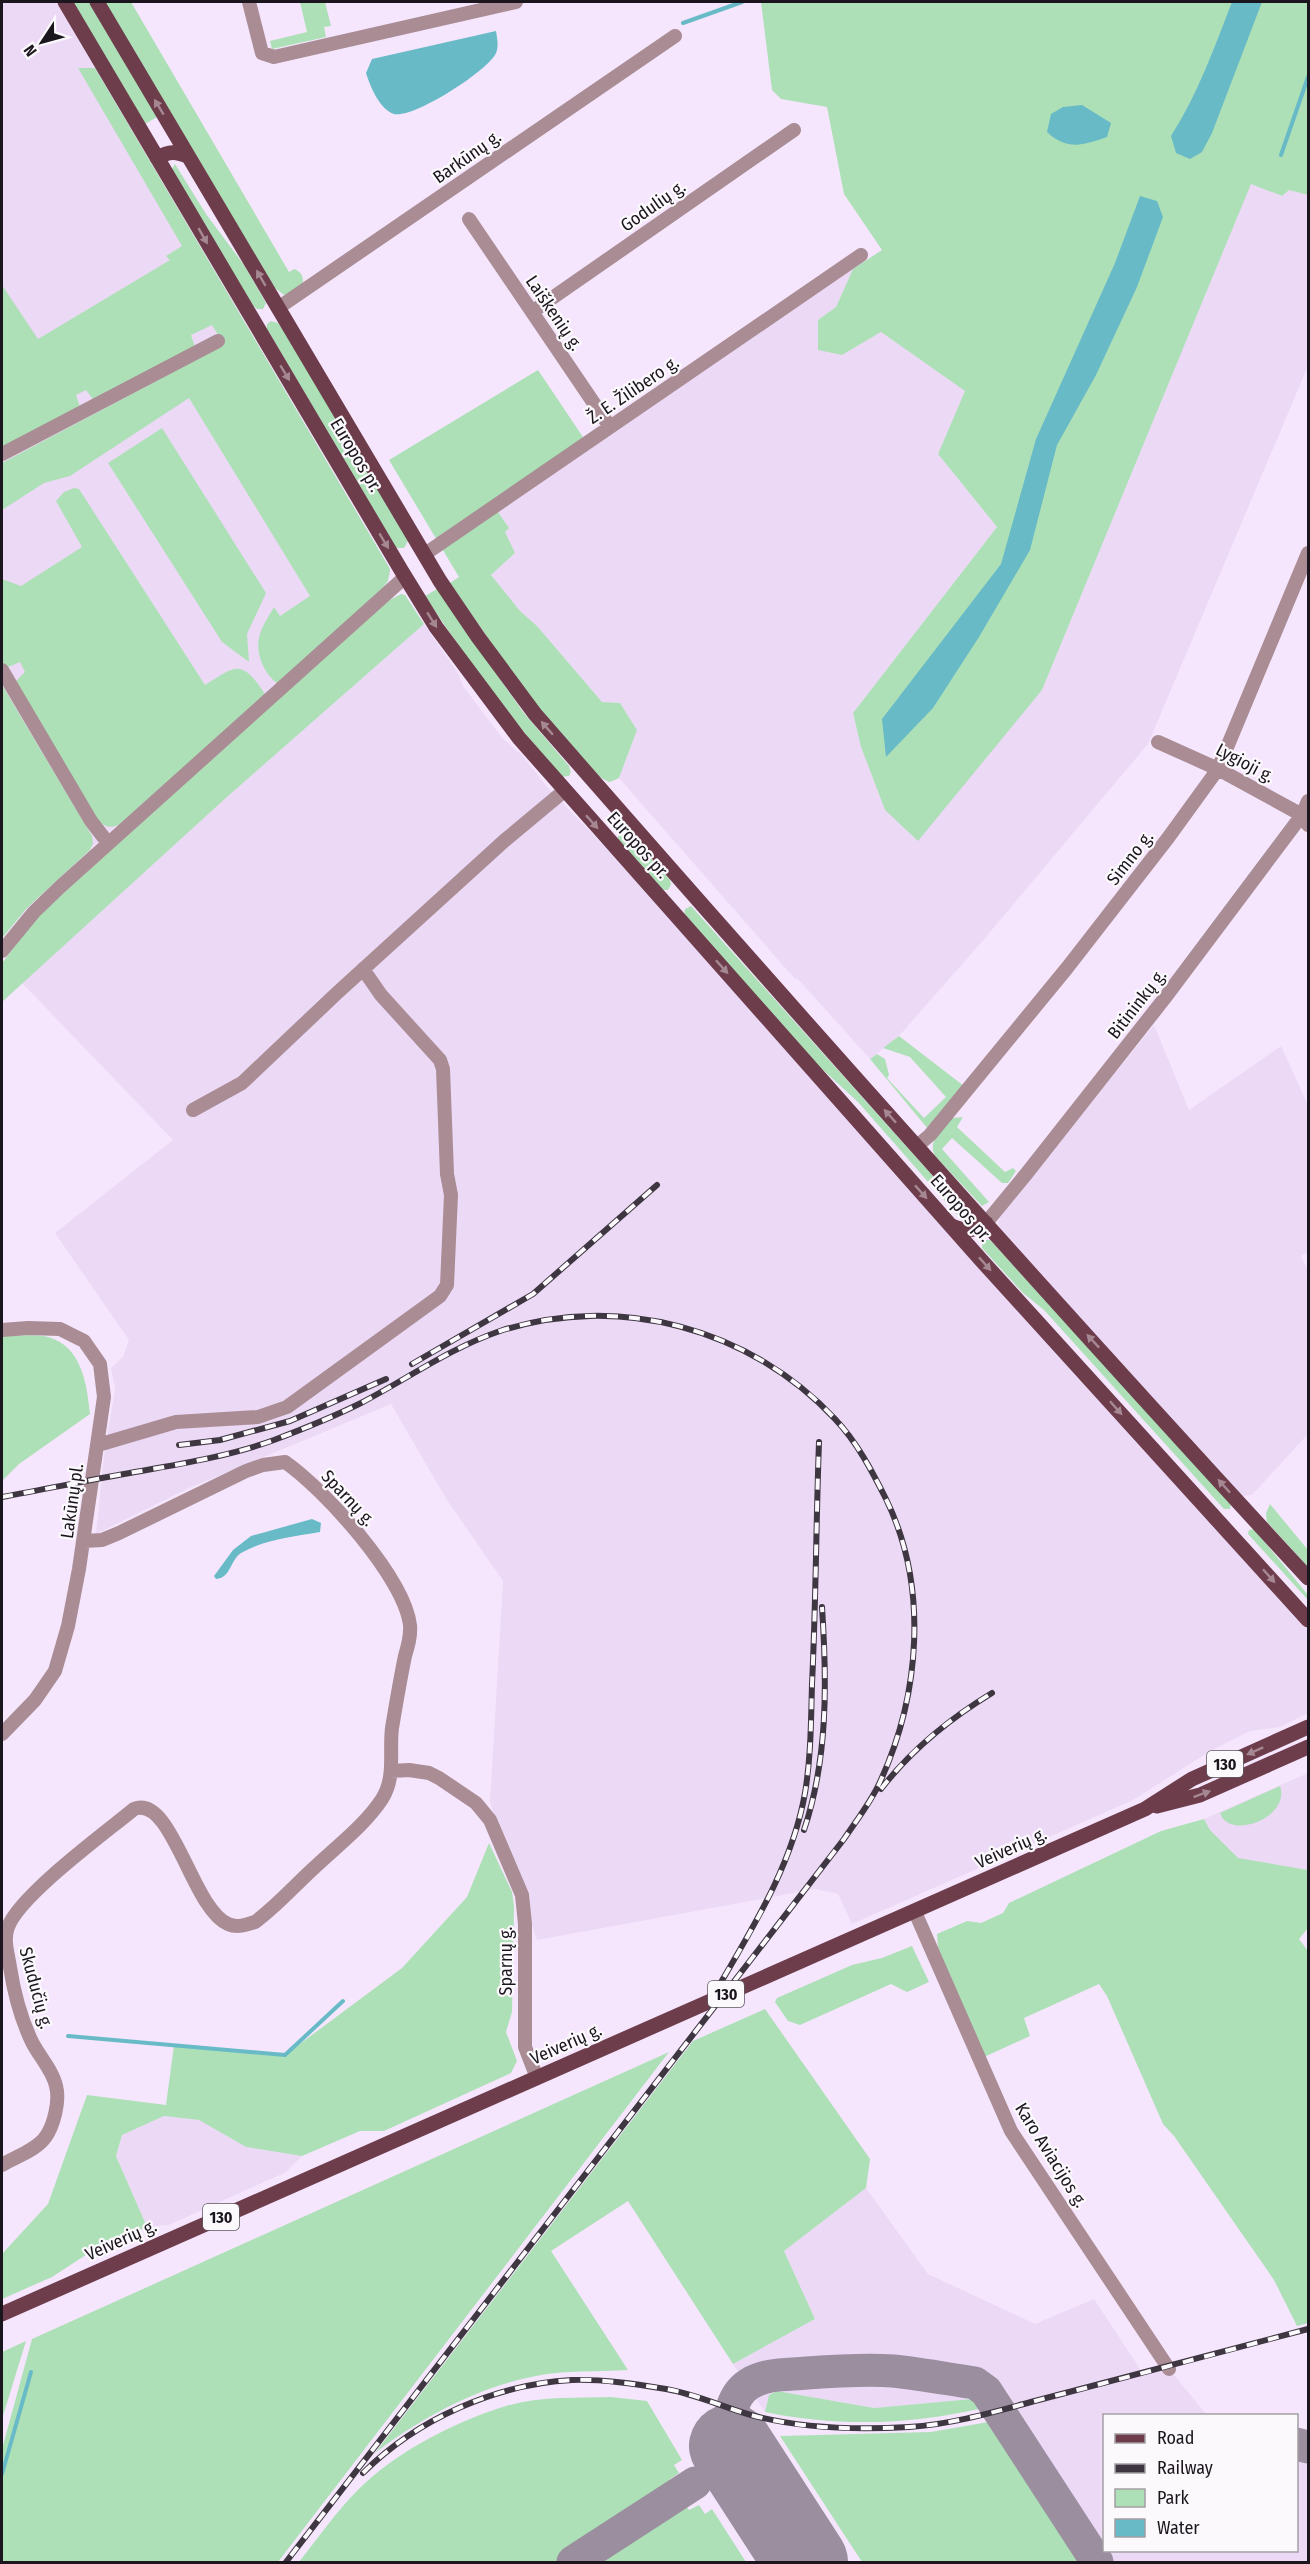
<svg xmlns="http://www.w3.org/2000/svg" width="1310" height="2564" font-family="'Fira Sans Condensed',sans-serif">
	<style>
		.built { fill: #ecd9f6 }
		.green { fill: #aee0b8 }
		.water { fill: #68bac7 }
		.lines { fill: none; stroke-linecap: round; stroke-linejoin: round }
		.stream { stroke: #68bac7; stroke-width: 4 }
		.taxiway { stroke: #9a8e9f; stroke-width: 33 }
		.runway { stroke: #9a8e9f; stroke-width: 84 }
		.minor { stroke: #a98c94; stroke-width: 14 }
		.major { stroke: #6d3d4c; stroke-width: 15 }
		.rail-casing { stroke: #3e3741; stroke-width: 6 }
		.rail { stroke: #fcf9fd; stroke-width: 4; stroke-dasharray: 11; stroke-linecap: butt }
		.oneway { fill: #a68893 }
		.labels { text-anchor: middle; stroke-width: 4.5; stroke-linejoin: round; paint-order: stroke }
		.shield { fill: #fcf9fd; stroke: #5e5a60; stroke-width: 1.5 }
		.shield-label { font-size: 16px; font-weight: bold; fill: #1b161d }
		.street-label { font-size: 18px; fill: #1b161d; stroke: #fcf9fd }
	</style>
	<rect width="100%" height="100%" fill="#f5e6fd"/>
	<path class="built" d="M 2,2 L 56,2 L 390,569 L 390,575 L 382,589 L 79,859 L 27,908 L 2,938 Z
		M 1251,183 L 1281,196 L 1289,190 L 1308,195 L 1308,366 L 1148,744 L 985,938 L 899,1036 L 870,1059 L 797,978 L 795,979 L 619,778 L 637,730 L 620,703 L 602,702 L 537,626 L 520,611 L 491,575 L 515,553 L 504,532 L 509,528 L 498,512 L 853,269 L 836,307 L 818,320 L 842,355 L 881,332 L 965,391 L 938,454 L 997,527 L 853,713 L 861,747 L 885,810 L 1042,690 Z
		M 424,624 L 458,673 L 463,686 L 503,739 L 521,754 L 549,789 L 607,849 L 949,1232 L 1308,1630 L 1308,1713 L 1280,1727 L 1250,1731 L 1212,1750 L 1133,1800 L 852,1924 L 838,1894 L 816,1889 L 537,1940 L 490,1802 L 503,1581 L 447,1500 L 391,1404 L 189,1488 L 96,1534 L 104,1456 L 115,1389 L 111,1368 L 123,1357 L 129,1340 L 55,1233 L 173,1140 L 22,983 L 227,797 Z
		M 1154,1025 L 1189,1110 L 1281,1046 L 1308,1105 L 1308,1252 L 1301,1256 L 1308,1270 L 1308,1434 L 1252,1495 L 1243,1496 L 1001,1231 L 998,1223 L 1004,1210 Z
		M 1308,1773 L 1308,1870 L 1238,1859 L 1210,1830 L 1204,1819 Z
		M 164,2116 L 199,2120 L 246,2147 L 302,2156 L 286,2172 L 169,2225 L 147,2227 L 116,2156 L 122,2135 Z
		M 866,2188 L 928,2274 L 1035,2324 L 1094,2299 L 1144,2375 L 1169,2369 L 1207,2415 L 1104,2416 L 1104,2550 L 1296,2550 L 1297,2454 L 1308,2457 L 1308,2562 L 1084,2562 L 994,2421 L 972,2399 L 874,2408 L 777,2391 L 769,2395 L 765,2412 L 733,2364 L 815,2319 L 784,2251 Z"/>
	<path class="green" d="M 73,2 L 89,2 L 157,117 L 145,124 Z
		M 105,2 L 131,2 L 289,272 L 294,269 C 303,272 305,280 301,288 L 291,295 L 284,295 L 274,287 Z
		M 300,2 L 325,2 L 331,26 L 324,27 L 326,37 L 272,49 L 270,41 L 307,32 Z
		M 761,2 L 1308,2 L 1308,195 L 1289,190 L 1282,196 L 1251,184 L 1042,690 L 918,841 L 885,810 L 861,747 L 853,713 L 997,527 L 938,454 L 965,391 L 881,332 L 842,355 L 818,350 L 818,320 L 836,307 L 853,269 L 882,250 L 844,194 L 827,107 L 781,99 L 772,90 Z
		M 78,68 L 95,68 L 390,569 L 388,581 L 382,589 L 280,685 C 264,676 254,652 260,634 C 263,624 269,616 274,607 L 280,616 L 310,596 L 189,398 L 70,476 L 44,483 L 2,510 L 2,463 L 224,345 L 212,325 L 191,335 L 195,347 L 94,401 L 86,390 L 76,395 L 80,407 L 2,449 L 2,285 L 38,339 L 170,260 L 166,256 L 182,246 Z
		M 175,164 L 206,214 L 244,265 L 266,303 L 263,309 L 257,309 L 252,305 L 172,169 Z
		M 271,321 L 278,323 L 284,331 L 408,541 L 404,548 L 396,548 L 267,329 L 267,324 Z
		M 538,370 L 587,443 L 494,506 L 509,528 L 505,532 L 515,553 L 491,575 L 520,611 L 537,626 L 602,702 L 620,703 L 637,730 L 619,778 L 610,782 C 581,777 472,615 450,583 L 459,577 L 389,460 Z
		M 162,428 L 266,593 L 247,634 L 249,662 L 222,642 L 108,463 Z
		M 74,488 L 79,489 L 205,685 C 236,666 241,658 265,694 L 119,825 C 109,829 104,826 96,819 L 15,682 L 25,672 L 20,662 L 6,668 L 2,660 L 2,579 L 21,586 L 82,547 L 56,501 L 64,492 Z
		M 437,589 L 523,712 L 569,766 L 571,772 L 569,776 L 561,777 C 512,719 467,660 425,596 Z
		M 401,594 L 405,595 L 424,624 L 227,797 L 2,1002 L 2,963 L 38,916 L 388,601 Z
		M 2,685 L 92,836 L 93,843 L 90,850 L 27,908 L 3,937 Z
		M 623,831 L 630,834 L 670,880 L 671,884 L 668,890 L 663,890 L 618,839 L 618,835 Z
		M 691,906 L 966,1213 L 966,1218 L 959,1217 L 858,1102 L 809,1057 L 684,915 L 685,909 Z
		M 899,1036 L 964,1086 L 928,1129 L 870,1059 L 877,1054 L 885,1059 L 889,1075 L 887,1078 L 924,1118 L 946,1097 L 910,1057 L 883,1048 Z
		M 963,1117 L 957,1127 L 1005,1172 L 1013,1168 L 1016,1171 L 1008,1183 L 1002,1183 L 952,1138 L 942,1149 L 989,1202 L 982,1206 L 935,1156 C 927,1141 942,1130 952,1118 Z
		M 982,1240 L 990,1240 L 1231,1504 L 1230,1509 L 1224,1509 L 1044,1310 L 1023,1293 L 982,1248 Z
		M 2,1336 C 16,1336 34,1334 48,1337 C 82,1346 87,1385 90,1414 L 19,1464 L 2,1481 Z
		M 1270,1504 L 1308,1550 L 1308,1567 L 1267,1522 L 1266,1513 Z
		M 1254,1529 L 1308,1595 L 1308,1600 L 1248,1534 L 1249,1530 Z
		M 1280,1786 C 1291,1818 1229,1841 1220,1813 Z
		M 1204,1819 L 1210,1830 L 1238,1858 L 1308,1870 L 1308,1928 L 1299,1939 L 1308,1951 L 1308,2323 L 1297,2326 L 1274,2280 L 1174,2136 L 1163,2124 L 1107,1996 L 1099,1984 L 1024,2018 L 1030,2036 L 984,2057 L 938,1948 L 937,1934 L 967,1921 L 981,1923 L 1003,1913 L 1009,1903 L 1161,1831 Z
		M 489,1843 L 512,1892 L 514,1906 L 512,2012 L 506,2032 L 517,2061 L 511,2073 L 384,2131 L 360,2131 L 302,2156 L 246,2147 L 199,2120 L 164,2116 L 122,2135 L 116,2156 L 147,2227 L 95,2249 L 52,2277 L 2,2299 L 2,2254 L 48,2204 L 87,2095 L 166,2105 L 174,2045 L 285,2055 L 402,1968 L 467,1897 Z
		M 912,1946 L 929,1982 L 907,1992 L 891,1984 L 800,2025 L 788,2021 L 775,2002 L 777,1998 L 852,1965 L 882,1958 Z
		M 765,2009 L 870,2159 L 866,2188 L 784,2251 L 815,2319 L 733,2364 L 628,2201 L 551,2251 L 628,2370 C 598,2372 565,2370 536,2376 C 478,2387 422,2417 375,2453 L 693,2041 Z
		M 669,2052 L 278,2562 L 2,2562 L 2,2449 L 32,2339 Z
		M 26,2341 L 2,2419 L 2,2352 Z
		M 777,2391 L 874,2408 L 972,2399 L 983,2408 C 912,2425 837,2427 765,2412 L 769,2395 Z
		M 611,2397 L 647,2401 L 682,2460 L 674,2465 L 679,2473 L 669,2480 L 673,2487 L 555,2562 L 299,2562 C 322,2533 344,2500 373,2476 C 410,2445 460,2420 506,2406 C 539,2396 576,2398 611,2397 Z
		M 994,2421 L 1084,2562 L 862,2562 L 780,2436 L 931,2432 Z
		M 685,2505 L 689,2510 L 699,2505 L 705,2514 L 712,2509 L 746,2562 L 595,2562 Z"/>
	<path class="water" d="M 1232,2 L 1262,2 L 1212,133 L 1202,152 L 1190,159 L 1176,153 L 1171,136 C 1198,94 1214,48 1232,2 Z
		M 496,31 C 497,38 499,46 496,53 C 488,71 413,119 394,114 C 380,110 370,86 366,73 L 372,59 Z
		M 1082,105 L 1111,123 L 1107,137 C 1084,145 1067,151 1047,132 L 1051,114 L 1063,107 Z
		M 1140,196 L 1157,201 L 1163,217 L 1137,287 L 1096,375 L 1057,445 L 1030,550 L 979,637 L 933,708 L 886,757 L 882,719 L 1001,564 L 1036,439 L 1115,263 Z
		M 312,1519 L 321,1523 L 320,1532 C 292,1537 266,1539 241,1553 C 230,1560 231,1578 216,1579 L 214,1576 L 233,1550 L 251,1536 Z"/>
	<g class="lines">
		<path class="stream" d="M 683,23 L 742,2
			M 1281,155 L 1308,77
			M 68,2036 L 285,2055 L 343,2001
			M 2,2474 L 31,2372"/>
		<path class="taxiway" d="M 1296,2444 L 1308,2447
			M 731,2446 C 727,2426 729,2397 749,2384 C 767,2373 787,2375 807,2373 C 835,2371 865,2369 893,2371 C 921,2374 948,2379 975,2383 L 986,2391 L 1097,2562
			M 573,2562 L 695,2483"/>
		<path class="runway" d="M 731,2446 L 806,2562"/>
		<path class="minor" d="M 249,2 L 262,53 L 274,57 L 516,2
			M 469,219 L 610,427
			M 278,308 L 675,36
			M 532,312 L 794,130
			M 2,454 L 218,341
			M 425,554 L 861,255
			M 2,670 L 91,821 L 108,843
			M 1158,742 L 1218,769 L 1302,815 L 1308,825
			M 2,951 L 34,912 L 60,887 L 405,577
			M 193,1110 L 242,1083 L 337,993 L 504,841 L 564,791
			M 917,1146 L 930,1135 L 1067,968 L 1168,838 L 1218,769 L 1308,553
			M 986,1223 L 1027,1173 L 1164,999 L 1302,815 L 1308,801
			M 2,1330 L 28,1328 L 60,1329 L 84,1341 L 100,1364 L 104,1397 L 79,1569 L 68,1626 L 55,1671 L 35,1700 L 2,1734
			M 98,1445 L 176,1422 L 258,1417 L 287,1407 L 440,1296 L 447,1285 L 451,1195 L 447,1174 L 443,1069 L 440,1060 L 381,995 L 363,969
			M 391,1771 L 409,1770 L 429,1773 L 439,1778 L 476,1803 L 490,1820 L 522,1895 L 525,1924 L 525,2047 L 537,2078
			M 915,1912 L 1011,2131 L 1169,2369
			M 2,2165 C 15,2157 34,2151 44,2139 C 54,2127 60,2100 56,2086 C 53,2071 39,2056 32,2042 C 21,2019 14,1993 10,1967 C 8,1954 3,1940 8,1927 C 20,1895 105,1833 134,1809 C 172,1794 192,1909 228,1924 C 237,1928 246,1925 255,1922 C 277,1906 295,1885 315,1867 C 337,1846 365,1825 382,1799 C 396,1777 389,1752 392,1728 C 396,1704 400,1680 405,1656 C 408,1646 411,1636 410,1625 C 404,1577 324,1489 285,1462 L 263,1465 L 246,1471 L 119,1533 L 102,1540 L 84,1541"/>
		<path class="major" d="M 65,2 L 401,570 L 436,627 L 519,738 L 982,1261 L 1308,1620
			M 97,2 L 440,581 L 478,637 L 535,714 C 789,1005 1046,1294 1308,1578
			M 157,158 C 169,151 176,151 189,157
			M 950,1225 C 965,1232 972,1232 986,1223
			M 1157,1806 L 1200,1795 L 1308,1747
			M 2,2314 L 1145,1809 L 1192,1779 L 1308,1727"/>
		<defs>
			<path id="rail" d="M 412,1364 L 533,1294 L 657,1185
				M 179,1445 L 220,1440 L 290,1421 L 386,1379
				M 2,1497 C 46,1489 90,1480 135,1472 C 181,1464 230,1456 274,1440 C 303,1429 333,1417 361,1403 C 407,1379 450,1348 500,1331 C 619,1293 750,1328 835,1419 C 857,1442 872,1471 886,1499 C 929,1587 920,1695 880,1782 C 871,1802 856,1821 844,1839 L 286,2562
				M 881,1789 C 912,1749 949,1719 992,1693
				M 804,1830 C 828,1759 827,1682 822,1607
				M 713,1996 C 750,1932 792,1867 805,1793 C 811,1757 811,1720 812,1684 C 816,1603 816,1523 819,1442
				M 363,2473 C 417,2419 496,2384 572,2380 C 603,2379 635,2384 666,2389 C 695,2394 723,2407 751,2415 C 802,2429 857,2430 909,2427 C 957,2424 1004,2409 1050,2397 C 1136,2375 1222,2352 1308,2329"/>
		</defs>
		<use href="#rail" class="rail-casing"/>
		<use href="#rail" class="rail"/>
	</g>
	<defs><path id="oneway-solid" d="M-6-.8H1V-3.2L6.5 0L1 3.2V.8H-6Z" transform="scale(1.5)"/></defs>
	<g class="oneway">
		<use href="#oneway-solid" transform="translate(159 107) rotate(-121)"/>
		<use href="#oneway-solid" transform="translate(203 236) rotate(60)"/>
		<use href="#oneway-solid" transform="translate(261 278) rotate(-120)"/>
		<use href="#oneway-solid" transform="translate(285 373) rotate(59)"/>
		<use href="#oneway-solid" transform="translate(384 541) rotate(59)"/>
		<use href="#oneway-solid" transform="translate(432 620) rotate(58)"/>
		<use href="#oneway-solid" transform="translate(547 728) rotate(-131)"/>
		<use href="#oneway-solid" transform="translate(592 822) rotate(48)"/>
		<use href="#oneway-solid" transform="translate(722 967) rotate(48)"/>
		<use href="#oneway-solid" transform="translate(890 1116) rotate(-132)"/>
		<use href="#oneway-solid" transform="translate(921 1192) rotate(48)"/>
		<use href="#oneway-solid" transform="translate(985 1264) rotate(48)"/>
		<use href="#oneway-solid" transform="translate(1093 1341) rotate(-133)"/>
		<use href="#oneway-solid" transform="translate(1116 1408) rotate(48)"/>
		<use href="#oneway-solid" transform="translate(1224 1486) rotate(-132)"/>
		<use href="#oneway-solid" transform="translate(1269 1576) rotate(48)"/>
		<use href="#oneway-solid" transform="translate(1255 1751) rotate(156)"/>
		<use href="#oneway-solid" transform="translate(1202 1794) rotate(-20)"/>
	</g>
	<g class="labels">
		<g class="shield">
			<rect x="1207" y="1751" width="36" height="26" rx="4.5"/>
			<rect x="708" y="1981" width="36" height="26" rx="4.5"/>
			<rect x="203" y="2204" width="36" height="26" rx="4.5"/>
		</g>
		<g class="shield-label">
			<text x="1225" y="1770">130</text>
			<text x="726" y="2000">130</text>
			<text x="221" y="2223">130</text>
		</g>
		<g class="street-label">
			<text transform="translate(467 157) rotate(-35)" y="6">Barkūnų g.</text>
			<text transform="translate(653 206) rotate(-35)" y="6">Godulių g.</text>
			<text transform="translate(554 313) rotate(56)" y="6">Laiškenių g.</text>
			<text transform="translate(633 390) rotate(-34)" y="6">Ž. E. Žilibero g.</text>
			<text transform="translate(356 455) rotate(59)" y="6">Europos pr.</text>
			<text transform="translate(1245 763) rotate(28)" y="6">Lygioji g.</text>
			<text transform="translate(638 845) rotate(48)" y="6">Europos pr.</text>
			<text transform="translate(1130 858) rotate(-52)" y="6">Simno g.</text>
			<text transform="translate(1137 1004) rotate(-52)" y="6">Bitininkų g.</text>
			<text transform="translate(961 1208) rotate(49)" y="6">Europos pr.</text>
			<text transform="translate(348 1498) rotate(47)" y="6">Sparnų g.</text>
			<text transform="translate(72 1501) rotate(-82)" y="6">Lakūnų pl.</text>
			<text transform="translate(1011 1848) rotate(-24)" y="6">Veiverių g.</text>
			<text transform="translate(506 1961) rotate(-90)" y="6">Sparnų g.</text>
			<text transform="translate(36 1988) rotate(75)" y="6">Skudučių g.</text>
			<text transform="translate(566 2044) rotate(-24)" y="6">Veiverių g.</text>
			<text transform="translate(1051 2155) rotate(58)" y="6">Karo Aviacijos g.</text>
			<text transform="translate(121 2240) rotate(-24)" y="6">Veiverių g.</text>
		</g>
	</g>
	<rect width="1310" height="2564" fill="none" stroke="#1b161d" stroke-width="6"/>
	<rect x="1103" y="2414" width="195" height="138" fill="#fcf9fd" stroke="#a29ea3" stroke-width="1.5"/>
	<rect x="1115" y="2434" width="30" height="9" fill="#6d3d4c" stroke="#a29ea3" stroke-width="1.5"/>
	<text x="1157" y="2444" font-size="18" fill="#1b161d">Road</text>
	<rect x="1115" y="2464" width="30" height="9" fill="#3e3741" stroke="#a29ea3" stroke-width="1.5"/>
	<text x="1157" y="2474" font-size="18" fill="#1b161d">Railway</text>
	<rect x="1115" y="2489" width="30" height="18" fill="#aee0b8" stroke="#a29ea3" stroke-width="1.5"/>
	<text x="1157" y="2504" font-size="18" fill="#1b161d">Park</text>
	<rect x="1115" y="2519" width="30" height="18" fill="#68bac7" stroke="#a29ea3" stroke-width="1.5"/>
	<text x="1157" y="2534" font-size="18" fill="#1b161d">Water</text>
	<g transform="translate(42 42) rotate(234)" stroke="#fcf9fd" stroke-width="4.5" paint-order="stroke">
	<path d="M0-4.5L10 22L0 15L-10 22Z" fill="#1b161d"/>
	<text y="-9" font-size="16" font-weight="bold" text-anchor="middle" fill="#1b161d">N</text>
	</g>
</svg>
